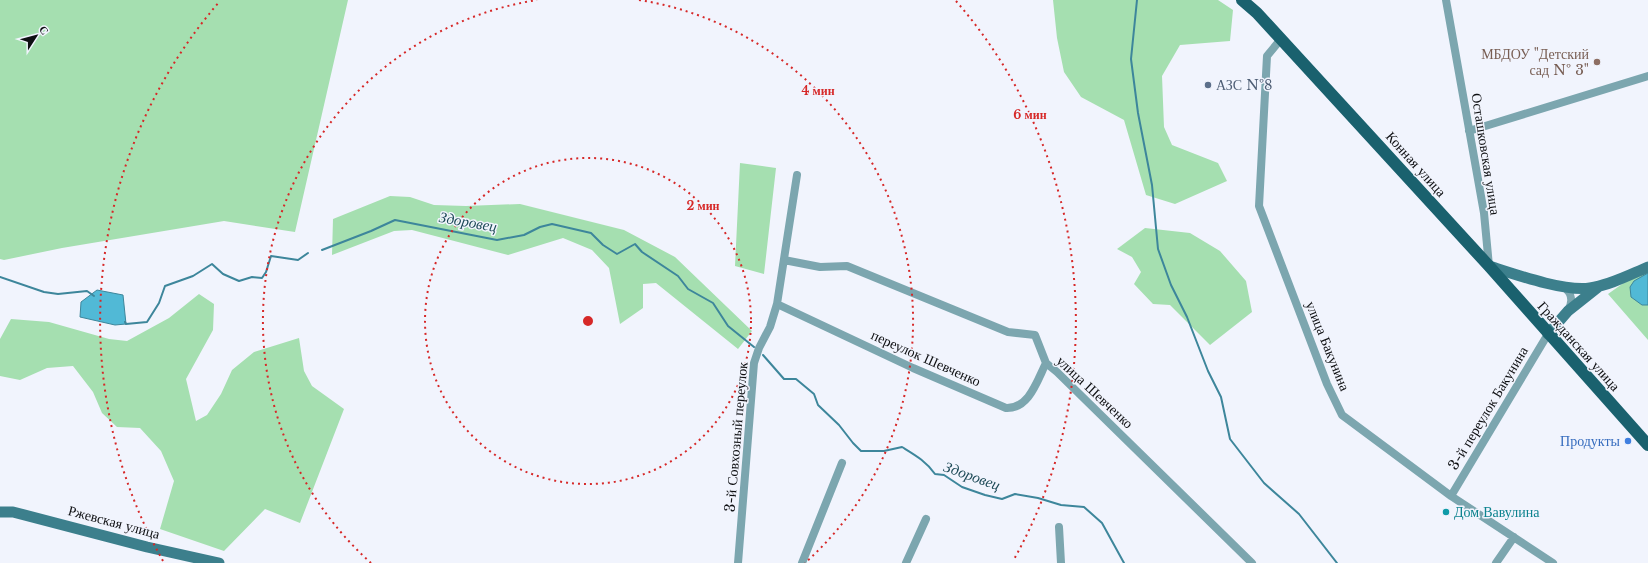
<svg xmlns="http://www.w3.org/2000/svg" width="1648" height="563" font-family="'Libre Baskerville',serif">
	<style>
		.green { fill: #a5dfb0 }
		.water { fill: #51b9d6; stroke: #3d869b }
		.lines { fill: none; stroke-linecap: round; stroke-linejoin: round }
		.stream { stroke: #3d869b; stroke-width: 2 }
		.street { stroke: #7ca6af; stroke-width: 8 }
		.secondary { stroke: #3c7f8c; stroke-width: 11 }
		.primary { stroke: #1a616e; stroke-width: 12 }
		.ring { fill: none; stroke: #d62828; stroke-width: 2; stroke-dasharray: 2 4 }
		.education-dot { fill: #8d6e63; stroke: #f1f4fd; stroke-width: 1.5 }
		.service-dot { fill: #5c6f8a; stroke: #f1f4fd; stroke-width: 1.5 }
		.shop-dot { fill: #3f7fe0; stroke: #f1f4fd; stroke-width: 1.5 }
		.culture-dot { fill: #0f9aa8; stroke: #f1f4fd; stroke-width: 1.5 }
		.labels { text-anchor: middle; stroke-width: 3; stroke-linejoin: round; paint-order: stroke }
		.education-label { font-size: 14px; fill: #785e54; stroke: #f1f4fd; text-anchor: end }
		.service-label { font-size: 14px; fill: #4e5e75; stroke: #f1f4fd; text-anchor: start }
		.street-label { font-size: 14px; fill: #0e0f12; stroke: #f1f4fd }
		.shop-label { font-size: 14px; fill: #366cbe; stroke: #f1f4fd; text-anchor: end }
		.culture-label { font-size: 14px; fill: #0d838f; stroke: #f1f4fd; text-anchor: start }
		.water-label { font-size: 15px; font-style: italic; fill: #1c4956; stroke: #f1f4fd }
		.centre { fill: #d62828; stroke: #f1f4fd; stroke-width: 2 }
		.ring-label { font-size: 12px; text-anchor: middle; font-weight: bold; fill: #d62828; stroke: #f1f4fd; stroke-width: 3; stroke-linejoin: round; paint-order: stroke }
	</style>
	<rect width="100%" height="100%" fill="#f1f4fd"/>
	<path class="green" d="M 0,0 L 348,0 L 295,232 L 224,221 L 62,248 L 4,260 L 0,259 Z
		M 1053,0 L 1218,0 L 1233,10 L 1230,41 L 1180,45 L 1162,76 L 1164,127 L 1172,145 L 1218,163 L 1227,181 L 1175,204 L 1146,195 L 1124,120 L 1081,97 L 1064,72 L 1057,38 Z
		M 740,163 L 776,168 L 764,274 L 735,266 Z
		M 390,196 L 410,197 L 434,205 L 466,206 L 520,204 L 624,230 L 675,257 L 752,331 L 738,349 L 656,283 L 643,284 L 643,308 L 620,324 L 609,268 L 592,250 L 563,238 L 508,255 L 412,230 L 394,231 L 332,255 L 333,219 Z
		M 1145,228 L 1190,233 L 1220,251 L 1246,281 L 1252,312 L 1210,345 L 1170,305 L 1153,304 L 1134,284 L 1141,272 L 1132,257 L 1117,249 Z
		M 1648,270 L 1648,340 L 1608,294 L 1632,277 Z
		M 199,294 L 214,304 L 213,330 L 186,379 L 196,421 L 207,415 L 221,394 L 232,370 L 254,352 L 299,338 L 304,371 L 312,386 L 344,409 L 300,523 L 265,509 L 224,551 L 160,529 L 174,481 L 161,451 L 140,428 L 117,427 L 102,413 L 93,392 L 73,366 L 47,368 L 20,380 L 0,376 L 0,339 L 11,319 L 49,322 L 109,339 L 127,341 L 169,318 Z"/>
	<path class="water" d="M 1648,273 L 1648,305 L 1642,305 L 1631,297 L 1630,287 L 1634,281 Z
		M 97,290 L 123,295 L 126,324 L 115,325 L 80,317 L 81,302 Z"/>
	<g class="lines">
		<path class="stream" d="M 1137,0 L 1131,59 L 1138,113 L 1152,185 L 1158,249 L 1171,285 L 1187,317 L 1208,371 L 1221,397 L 1230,439 L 1264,483 L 1299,514 L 1337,563
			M 322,250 L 371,231 L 395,220 L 497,240 L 524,235 L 540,227 L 552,224 L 591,233 L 603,245 L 617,254 L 635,244 L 642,252 L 678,276 L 688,289 L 713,303 L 728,326 L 754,347
			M 0,277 L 44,292 L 58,294 L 87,291 L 94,296
			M 125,322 L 126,324 L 147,322 L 159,303 L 165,286 L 193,276 L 212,264 L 223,274 L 239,281 L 252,277 L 262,278 L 266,272 L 271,256 L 298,260 L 308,253
			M 763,355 L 784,379 L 796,379 L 814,394 L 818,405 L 839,425 L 853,443 L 861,451 L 884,451 L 902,447 C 915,455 926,461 935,474 L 944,475 L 962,487 L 985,495 L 1002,499 L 1015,494 L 1038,498 L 1061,505 L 1084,507 L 1102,523 L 1124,563"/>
		<path class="street" d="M 1446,0 L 1484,213 L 1489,266
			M 1281,39 L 1267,56 L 1259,206 L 1327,384 L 1342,415 L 1451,496 L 1553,563
			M 1469,131 L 1648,76
			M 784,260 L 820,267 L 847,266 L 1008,332 L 1035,335 L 1046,363 L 1057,372 L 1252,563
			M 1564,287 C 1572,293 1573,302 1568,310
			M 777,304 L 913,368 L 1006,408 C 1029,409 1037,381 1046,363
			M 1451,496 L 1548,334
			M 1059,527 L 1061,563
			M 738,563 L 754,363 L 759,348 L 770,327 L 777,304 L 797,175
			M 802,563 L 842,463
			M 906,563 L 926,519
			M 1496,563 L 1514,537"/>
		<path class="secondary" d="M 1489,266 C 1514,274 1565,292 1590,288 C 1610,285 1629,275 1648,267
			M 1548,334 L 1568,311 L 1597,288
			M 0,512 L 13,512 L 147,547 L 219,563"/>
		<path class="primary" d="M 1242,0 L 1257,13 L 1489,266 L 1648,445"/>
	</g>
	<g class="ring">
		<circle cx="588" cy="321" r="163"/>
		<path d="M371 563A325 325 0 0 1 537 0M639 0A325 325 0 0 1 805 563"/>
		<path d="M163 561A488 488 0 0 1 220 1M956 1A488 488 0 0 1 1013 561"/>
	</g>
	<circle class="education-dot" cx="1597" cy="62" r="4"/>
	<circle class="service-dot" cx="1208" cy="85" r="4"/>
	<circle class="shop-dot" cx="1628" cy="441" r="4"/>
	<circle class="culture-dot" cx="1446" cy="512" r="4"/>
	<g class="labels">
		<g class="education-label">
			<text x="1589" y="59">МБДОУ "Детский<tspan x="1589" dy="16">сад № 3"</tspan></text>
		</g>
		<g class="service-label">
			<text x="1216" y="90">АЗС №8</text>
		</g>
		<g class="street-label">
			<text transform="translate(1486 154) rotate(81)" y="5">Осташковская улица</text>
			<text transform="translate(1416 164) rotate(48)" y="5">Конная улица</text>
			<text transform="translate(1328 346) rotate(68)" y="5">улица Бакунина</text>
			<text transform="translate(1579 346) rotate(48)" y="5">Гражданская улица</text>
			<text transform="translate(926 358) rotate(24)" y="5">переулок Шевченко</text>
			<text transform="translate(1095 392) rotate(43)" y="5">улица Шевченко</text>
			<text transform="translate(1488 408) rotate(-59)" y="5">3-й переулок Бакунина</text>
			<text transform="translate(736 437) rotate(-85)" y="5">3-й Совхозный переулок</text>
			<text transform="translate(114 522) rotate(15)" y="5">Ржевская улица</text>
		</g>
		<g class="shop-label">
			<text x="1620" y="446">Продукты</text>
		</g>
		<g class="culture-label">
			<text x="1454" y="517">Дом Вавулина</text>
		</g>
		<g class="water-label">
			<text transform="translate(468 222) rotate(10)" y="5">Здоровец</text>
			<text transform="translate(972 476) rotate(20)" y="5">Здоровец</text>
		</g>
	</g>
	<circle cx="588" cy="321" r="6" class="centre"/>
	<g class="ring-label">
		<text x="818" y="95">4 мин</text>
		<text x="1030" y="119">6 мин</text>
		<text x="703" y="210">2 мин</text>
	</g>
	<g transform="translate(36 36) rotate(54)" stroke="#f1f4fd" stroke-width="3" paint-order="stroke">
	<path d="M0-3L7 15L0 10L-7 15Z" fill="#0e0f12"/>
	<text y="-6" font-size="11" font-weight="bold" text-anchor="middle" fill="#0e0f12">С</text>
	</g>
</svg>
